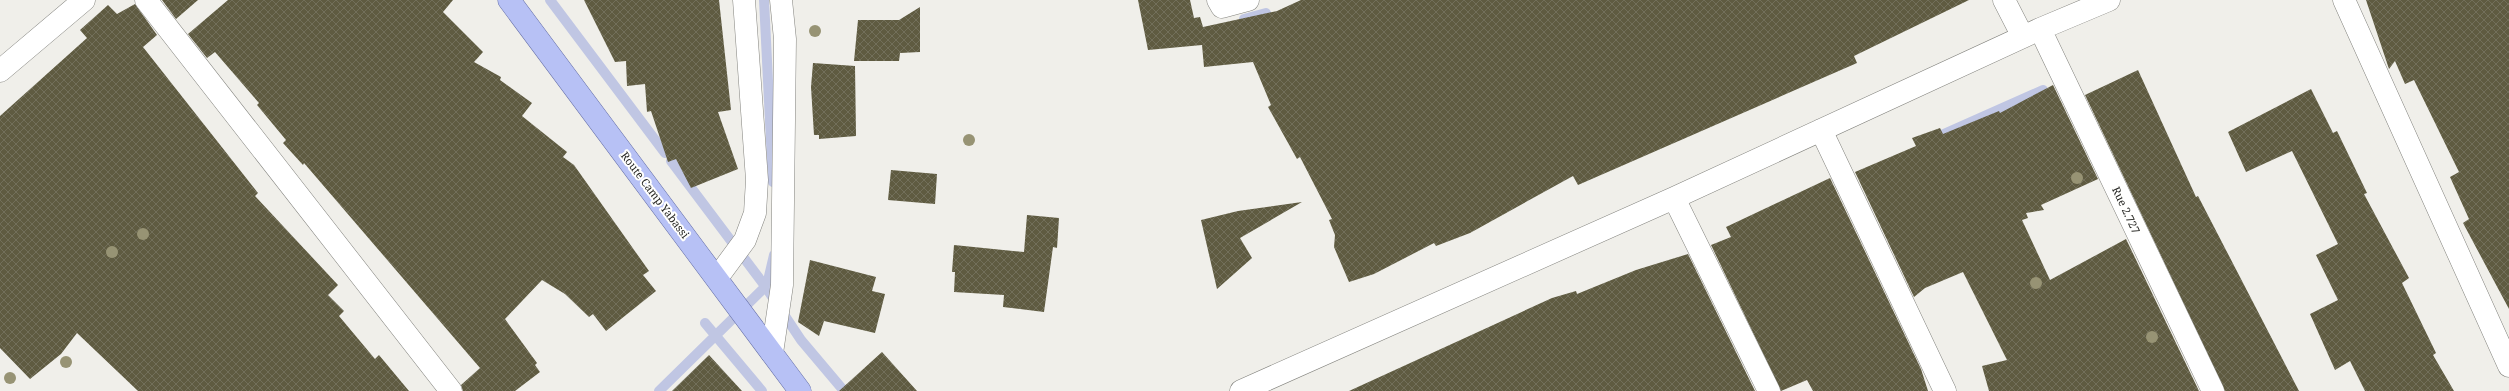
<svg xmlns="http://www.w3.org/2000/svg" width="2509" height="391" font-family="'Noto Serif',serif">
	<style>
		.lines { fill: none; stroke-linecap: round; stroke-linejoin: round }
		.stream { stroke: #c0c6e3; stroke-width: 10 }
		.building { fill: url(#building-cross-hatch) }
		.minor-casing { stroke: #83837e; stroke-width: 23 }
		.primary-casing { stroke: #6670a8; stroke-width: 23 }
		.minor { stroke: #fff; stroke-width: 22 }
		.primary { stroke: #b7c1f5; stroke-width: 22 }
		.tree { fill: #979374 }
		.labels { text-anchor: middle; stroke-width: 4; stroke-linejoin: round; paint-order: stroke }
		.street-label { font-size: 11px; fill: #282825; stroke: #fffffe }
	</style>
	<defs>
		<pattern id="building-cross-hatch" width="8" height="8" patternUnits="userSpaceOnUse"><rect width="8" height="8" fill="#5f5b41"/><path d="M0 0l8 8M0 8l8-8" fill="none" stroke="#726f5a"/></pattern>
	</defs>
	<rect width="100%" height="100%" fill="#f0efea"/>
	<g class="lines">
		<path class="stream" d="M 550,0 L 665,153
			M 764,0 L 773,182
			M 1244,19 L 1266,13
			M 1937,137 L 2043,90
			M 671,161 L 765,286 L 801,340 L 844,391
			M 705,323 L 762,391
			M 659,391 L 767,285 L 774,255"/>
	</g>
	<path class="building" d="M 162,0 L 198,0 L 176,19 Z
		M 228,0 L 453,0 L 443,12 L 483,52 L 474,62 L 501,77 L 500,80 L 532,103 L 522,116 L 567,152 L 563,157 L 574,165 L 649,271 L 643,275 L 656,291 L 606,331 L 593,314 L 589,317 L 565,294 L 542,280 L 505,319 L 537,363 L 535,365 L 540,372 L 515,391 L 463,391 L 461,385 L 480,368 L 304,163 L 303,165 L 283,143 L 286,140 L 257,105 L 259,103 L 215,52 L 207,58 L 188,34 Z
		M 584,0 L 719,0 L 731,110 L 718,112 L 738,169 L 691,188 L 676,159 L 668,162 L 651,111 L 647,112 L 645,84 L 627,86 L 626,61 L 615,62 Z
		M 1138,0 L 1190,0 L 1194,18 L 1200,17 L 1203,27 L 1277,11 L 1301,0 L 1969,0 L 1854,56 L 1857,63 L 1578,185 L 1573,176 L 1470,233 L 1436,246 L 1434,243 L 1374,274 L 1349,282 L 1334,247 L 1335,235 L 1329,220 L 1332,219 L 1300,157 L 1297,159 L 1268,107 L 1271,105 L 1253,62 L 1204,67 L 1202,45 L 1148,50 Z
		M 2366,0 L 2509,0 L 2509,309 L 2463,223 L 2469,219 L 2450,177 L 2459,172 L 2414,80 L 2405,84 L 2395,61 L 2389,69 Z
		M 135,4 L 157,35 L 143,47 L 258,193 L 255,196 L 338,285 L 328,295 L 344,311 L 339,316 L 375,359 L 379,355 L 409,391 L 138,391 L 77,333 L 61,354 L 30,379 L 0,348 L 0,116 L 87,38 L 80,30 L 108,5 L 117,14 Z
		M 920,7 L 920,52 L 900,53 L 899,61 L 854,61 L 858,20 L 899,20 Z
		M 813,63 L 855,66 L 856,136 L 819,139 L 819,135 L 814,135 L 811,87 Z
		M 2138,70 L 2196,197 L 2198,196 L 2299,391 L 2225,391 L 2085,95 Z
		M 2053,85 L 2098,179 L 2041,205 L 2044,210 L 2026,213 L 2028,218 L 2022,220 L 2050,280 L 2126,239 L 2199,391 L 1989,391 L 1982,366 L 2007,360 L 1963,272 L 1925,288 L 1914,297 L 1855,172 L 1916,146 L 1912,138 L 1940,128 L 1943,134 L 1999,111 L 2000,113 Z
		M 2311,89 L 2333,133 L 2337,131 L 2367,193 L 2364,194 L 2409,278 L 2402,283 L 2436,353 L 2433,355 L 2454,391 L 2365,391 L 2350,361 L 2335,370 L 2310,314 L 2338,300 L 2316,255 L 2338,244 L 2292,151 L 2246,172 L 2228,132 Z
		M 891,170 L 937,174 L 935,204 L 888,200 Z
		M 1830,178 L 1921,369 L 1928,391 L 1813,391 L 1807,380 L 1781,391 L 1711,245 L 1731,237 L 1726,227 Z
		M 1302,202 L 1240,238 L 1252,258 L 1217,289 L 1201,220 L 1238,211 Z
		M 1027,215 L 1059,218 L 1057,248 L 1053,247 L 1044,312 L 1003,307 L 1004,295 L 954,292 L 955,272 L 952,272 L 954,245 L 1024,252 Z
		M 1688,254 L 1755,391 L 1349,391 L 1552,298 L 1576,291 L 1577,294 L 1636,270 Z
		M 810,260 L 876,277 L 872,291 L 885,294 L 875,333 L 824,321 L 819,336 L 798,322 Z
		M 882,352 L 917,391 L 839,391 Z
		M 709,355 L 742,391 L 672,391 Z"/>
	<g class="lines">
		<defs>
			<path id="minor" d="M 146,0 L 451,391
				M 1218,0 L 1222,7 L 1248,0
				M 2004,0 L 2023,37
				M 2344,0 L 2509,366
				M 2040,29 L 2213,391
				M 0,71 L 84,0
				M 1821,130 L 1945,391
				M 1674,198 L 1769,391
				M 717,278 L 745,240 L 755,213 L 757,180 L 744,0
				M 772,353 L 782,285 L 785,39 L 781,0
				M 1241,391 L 1674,198 L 2040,29 L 2109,0"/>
			<path id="primary" d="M 509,0 L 800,391"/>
		</defs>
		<use href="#minor" class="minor-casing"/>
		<use href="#primary" class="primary-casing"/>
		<use href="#minor" class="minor"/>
		<use href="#primary" class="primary"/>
	</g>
	<g class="tree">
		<circle cx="815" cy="31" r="6"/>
		<circle cx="969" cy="140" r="6"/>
		<circle cx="2077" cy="178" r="6"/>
		<circle cx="143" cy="234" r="6"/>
		<circle cx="112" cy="252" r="6"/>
		<circle cx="2036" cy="283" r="6"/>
		<circle cx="2152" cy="337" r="6"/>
		<circle cx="66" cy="362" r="6"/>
		<circle cx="10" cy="378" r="6"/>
	</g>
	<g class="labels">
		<g class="street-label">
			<text transform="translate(655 195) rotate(53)" y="4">Route Camp Yabassi</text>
			<text transform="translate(2126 210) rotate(65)" y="4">Rue 2.727</text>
		</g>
	</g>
</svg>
